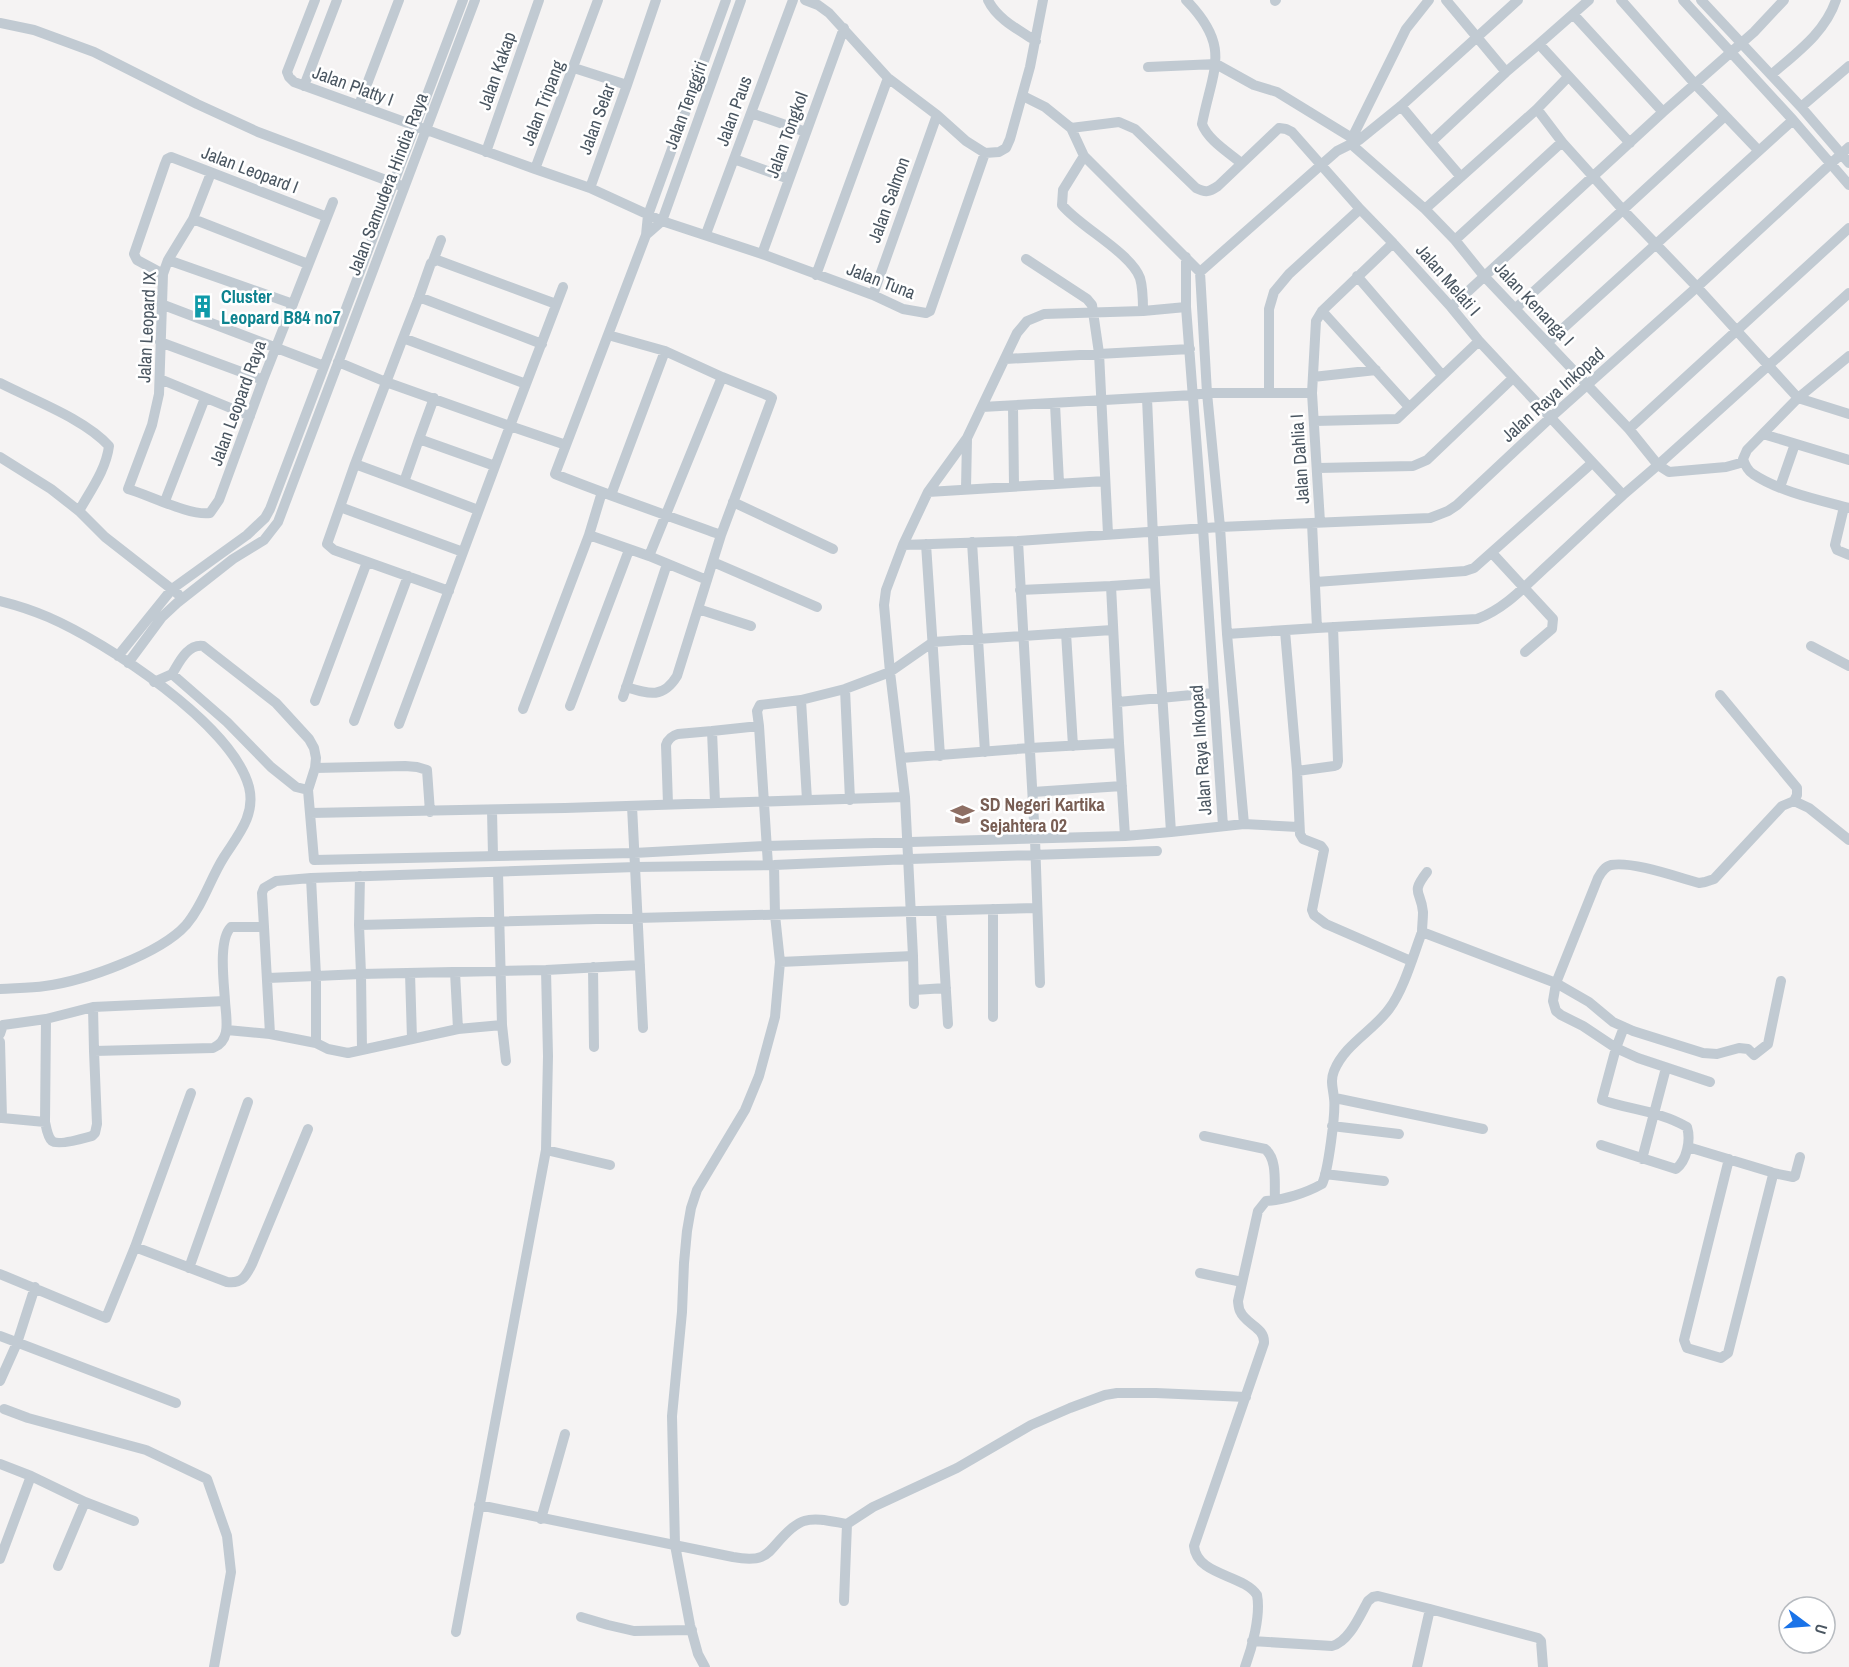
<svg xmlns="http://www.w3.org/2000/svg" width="1849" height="1667" font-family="'Archivo Narrow',sans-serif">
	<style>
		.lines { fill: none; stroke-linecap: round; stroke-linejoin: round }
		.minor { stroke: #c1cad2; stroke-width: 10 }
		.labels { text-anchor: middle; stroke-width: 5; stroke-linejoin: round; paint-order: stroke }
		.street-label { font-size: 18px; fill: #4a5661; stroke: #fff }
		.culture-label { font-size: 18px; font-weight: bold; fill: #0d838f; stroke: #fff; text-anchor: start }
		.education-label { font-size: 18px; font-weight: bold; fill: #785e54; stroke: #fff; text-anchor: start }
	</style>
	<rect width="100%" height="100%" fill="#f5f3f3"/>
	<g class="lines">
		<path class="minor" d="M 315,0 L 287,72 L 289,77 L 294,82 L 535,169 L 598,0
			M 656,0 L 627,85 L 590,188 L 662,221 L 762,254 L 873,295 L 903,309 L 926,313 L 930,311 L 985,153
			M 805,0 L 818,5 L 829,13 L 888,78 L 937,115 L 966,141 L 985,153 L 999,152 L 1006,148 L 1010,139 L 1030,67 L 1043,0
			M 988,0 C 997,19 1019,30 1036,41
			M 1186,0 C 1232,47 1213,68 1202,124 C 1208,140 1228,152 1241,163
			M 1446,0 L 1506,72
			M 1518,0 L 1401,106 L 1359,140 L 1351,144 L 1425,209 L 1455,240 L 1484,276 L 1629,429 L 1658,465 L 1849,293
			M 1621,0 L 1695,84 L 1758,150
			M 1683,0 L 1793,120 L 1849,185
			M 1701,0 L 1801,107 L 1849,163
			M 1275,1 L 1276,0
			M 1573,14 L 1663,112
			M 0,23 L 34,30 L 94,52 L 197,104 L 258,132 L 399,185
			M 1539,44 L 1589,0
			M 1148,67 L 1216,64 L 1254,85 L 1277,92 L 1352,138
			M 574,68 L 627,85
			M 1771,75 C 1796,53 1825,33 1836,0
			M 304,86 L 337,0
			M 1023,96 L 1045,107 L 1071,128 L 1084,156 L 1200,272 L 1207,393 L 1220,527 L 1227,634 L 1244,824
			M 359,105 L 399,0
			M 1401,106 L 1431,142 L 1506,72 L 1539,44 L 1630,143
			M 1801,107 L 1849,66
			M 1537,109 L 1562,142 L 1624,211 L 1697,287 L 1798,398 L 1849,414
			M 751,113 L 806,132
			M 1071,128 L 1119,122 L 1135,129 L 1196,188 C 1206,193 1209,192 1218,186 L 1279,128 L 1286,129 L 1292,132 L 1360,209 L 1393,243 L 1451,307 L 1479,341 L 1623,495 C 1598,518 1573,542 1548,565 C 1526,585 1505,609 1477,619 L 1317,628
			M 1431,142 L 1461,177
			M 486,152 L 539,0
			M 734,159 L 789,179
			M 535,169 L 590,188
			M 211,173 L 193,219 L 168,260 L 163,274 L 159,394 L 152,425 L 128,489 C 149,495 190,516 210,513 L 219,500 L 263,380 L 333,202
			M 1425,209 L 1537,109 L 1568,77
			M 193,219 L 308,264
			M 706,234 L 793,0
			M 646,235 L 662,221 L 741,0
			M 1455,240 L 1562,142
			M 762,254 L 844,28
			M 1186,257 L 1186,307 L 1203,528 L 1223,826
			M 1026,259 L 1087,299 L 1092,305 L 1099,353 L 1108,534
			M 168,260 L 293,304
			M 433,261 L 441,240
			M 1200,272 L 1321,165 L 1337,151 L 1351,144 L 1352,138 L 1406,29 L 1429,0
			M 163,274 L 137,260 L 134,254 L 165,164 L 167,159 L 171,157 L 327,217
			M 816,275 L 888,78
			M 1357,276 L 1442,375
			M 563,287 L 510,426 L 566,445
			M 873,295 L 937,115
			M 419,297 L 403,338 L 526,384
			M 161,304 L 324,366
			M 1451,307 L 1663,112 L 1754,32 L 1784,0
			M 1516,308 L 1725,116
			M 1143,311 L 1186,307
			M 1322,311 L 1409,407
			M 608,335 L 665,351 L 722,377
			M 403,338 L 355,464 L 327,544 L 334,550 L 449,591
			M 160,342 L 263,380
			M 1548,342 L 1793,120
			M 542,344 L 419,297 L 431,263 L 437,260 L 556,304
			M 1849,356 L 1798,398 L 1747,450 L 1743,459 C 1745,465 1748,471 1753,474 C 1780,492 1819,500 1849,508
			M 1005,359 L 1190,349
			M 338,362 L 386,382 L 510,426 L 399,724
			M 1313,377 L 1376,370
			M 160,379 L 250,416
			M 0,383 C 33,400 85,419 109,446 C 106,470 90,491 79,511
			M 1269,392 L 1269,309 L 1274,292 L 1289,274 L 1360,209
			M 434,398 L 419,439 L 495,466
			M 1055,404 L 1059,483
			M 982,407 L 1193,395 L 1207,393 L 1312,393
			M 1013,407 L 1014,486
			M 1315,421 L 1397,419 L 1479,341
			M 1629,429 L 1849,228
			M 1763,434 L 1849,460
			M 419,439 L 404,482 L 478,510
			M 0,457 L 51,489 L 79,511 L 105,537 L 178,594
			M 355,464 L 404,482
			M 1318,468 L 1413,466 L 1427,460 L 1513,378
			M 1780,487 L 1795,444
			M 966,489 L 967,438
			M 602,492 L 589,535 L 649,556
			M 928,492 L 1105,481
			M 611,495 L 665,351
			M 1623,495 L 1658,465 L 1669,472 L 1726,467 L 1744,462
			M 165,501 L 205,398
			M 733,502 L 833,549
			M 340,507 L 463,552
			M 1844,507 L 1835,545 L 1837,550 L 1849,555
			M 1320,522 L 1312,393 L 1316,321 L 1322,311 L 1393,243
			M 1018,541 L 1035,839 L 1040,983
			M 972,542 L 985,752
			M 926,544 L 940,756
			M 903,545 L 1018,541 L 1220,527 L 1430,518 L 1448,511 L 1457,505 L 1550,418 L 1697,287 L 1849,147
			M 1492,553 L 1553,619 L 1552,629 L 1525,652
			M 713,562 L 817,607
			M 707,580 L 649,556 L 722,377 L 769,396 L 772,398 L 771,401 L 721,535 C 666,515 610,496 555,474 L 646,235 L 648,215 L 726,0
			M 1316,582 L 1465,571 L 1474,568 L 1592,463
			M 1020,590 L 1111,586
			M 0,601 C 16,605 32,610 48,617 C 106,642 232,724 249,787 C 256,815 238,835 224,857 C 210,879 203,905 186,925 C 160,954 84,981 45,986 C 31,988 15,988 0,989
			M 698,609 L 751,626
			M 1285,631 L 1297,771 L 1300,834 L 1303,839 L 1321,846 L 1324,850 L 1312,910 L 1314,915 L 1326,924 L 1411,961
			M 1066,633 L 1073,746
			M 1227,634 L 1317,628 L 1312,523
			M 1811,646 L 1849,666
			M 118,656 L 172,589 L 247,535 L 265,518 L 270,509 L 463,0
			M 128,663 L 162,617 L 177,603 L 233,559 L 264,540 L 278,522 L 475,0
			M 154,682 L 172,674 L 227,722 L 271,767 L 296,787 L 308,790 L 315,768 L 316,758 L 314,748 L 309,739 L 276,703 L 203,646 C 187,644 179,663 172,674
			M 626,687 C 649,694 663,699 677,676 L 721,535
			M 845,689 L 850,800
			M 1720,695 L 1797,788 L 1797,795 L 1794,801
			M 623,697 L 667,564
			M 801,700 L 807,800
			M 315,701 L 367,562
			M 1118,702 L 1213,693
			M 570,706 L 629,550
			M 523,709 L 589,535
			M 354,721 L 408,576
			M 1119,743 L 1125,836
			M 901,758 L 1030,748 L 1119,743 L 1111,586 L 1155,583
			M 315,768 L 405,766 L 417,767 L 427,770 L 430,812
			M 1297,771 L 1334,766 L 1337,765 L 1338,761 L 1333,627
			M 308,790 L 314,860 L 634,853 L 766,846 L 1125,836 L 1171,832 L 1155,583 L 1147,398
			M 1033,792 L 1122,786
			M 715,802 L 712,731 L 759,726
			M 668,804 L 666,745 C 668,739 671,736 678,734 L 712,731
			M 632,806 L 643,1028
			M 492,810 L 493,856
			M 310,813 L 565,808 L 905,797 L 890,672 L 884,605 L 886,590 L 903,545 L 928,492 L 967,438 L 1017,333 L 1027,321 L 1044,314 L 1143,311 C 1143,301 1143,288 1140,278 C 1131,253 1080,227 1062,205 L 1063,190 L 1084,156
			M 1171,832 L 1244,824 L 1298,827
			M 768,865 L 759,726 L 757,711 L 760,705 L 801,700 L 845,689 L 890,672 L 933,642 L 1112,630
			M 311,878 L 316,976 L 361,974 L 359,925 L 360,876
			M 993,909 L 993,1017
			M 941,911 L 948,1024
			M 359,925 L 1037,908
			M 264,927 L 270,1034
			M 1422,932 C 1422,926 1423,919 1423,912 C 1421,890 1410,894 1427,872
			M 913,956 L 914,1004
			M 780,962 L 913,956 L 905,797
			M 593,967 L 594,1047
			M 455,972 L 458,1029
			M 410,973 L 412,1039
			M 268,978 L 316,976 L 316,1043
			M 914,990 L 946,988
			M 93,1007 L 94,1051 L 213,1048 C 232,1040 226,1019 225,1001
			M 502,1025 L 506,1061
			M 227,1030 L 270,1034 L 316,1043 L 328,1049 L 348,1053 L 458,1029 L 502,1025 L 498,872
			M 0,1034 L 3,1025 L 46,1019 L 93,1007 L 225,1001 C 224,983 218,940 231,927 L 264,927 L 262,893 L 264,888 L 276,881 L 311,878 L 636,867 L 774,865 L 910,859 L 1157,851
			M 0,1042 L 2,1118 L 0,1118
			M 362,1050 L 361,974 L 546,970 L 640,965
			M 1710,1082 L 1638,1058 L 1616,1048 L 1583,1026 L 1561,1015 L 1556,1011 L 1553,1001 L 1556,983 L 1589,1002 L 1613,1022 L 1633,1031 L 1703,1053 L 1717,1054 L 1739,1048 L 1748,1049 L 1754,1055 L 1768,1044 L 1781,981
			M 1335,1098 L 1483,1129
			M 2,1118 L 45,1122 C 46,1127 48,1138 52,1141 C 58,1146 85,1138 92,1136 L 95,1133 L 97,1124 L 94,1051
			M 45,1122 L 46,1019
			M 1332,1126 L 1399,1134
			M 1204,1136 L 1265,1149 C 1278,1159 1274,1185 1275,1200
			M 1601,1145 L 1676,1169 C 1687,1160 1691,1140 1687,1127 C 1660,1111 1630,1110 1602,1100 L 1616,1048 L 1624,1027
			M 1688,1147 L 1771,1172 L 1773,1175 L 1728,1353 L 1721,1358 L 1687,1348 L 1684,1340 L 1729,1159
			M 546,1150 L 610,1165
			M 1642,1159 L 1666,1068
			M 1773,1173 L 1793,1177 L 1795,1176 L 1800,1157
			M 1325,1174 L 1384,1181
			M 135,1247 L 227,1282 C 242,1284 246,1276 252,1264 L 308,1129
			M 189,1268 L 248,1102
			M 1200,1273 L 1242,1282
			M 0,1274 L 106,1318 L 135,1247 L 191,1093
			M 0,1336 L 176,1403
			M 0,1381 L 17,1343 L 35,1287
			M 4,1409 L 28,1418 L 146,1450 L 207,1479 L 227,1536 L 231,1572 L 214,1667
			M 0,1464 L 31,1476 L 85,1502 L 58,1566
			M 85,1502 L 134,1521
			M 479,1505 L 733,1557 C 772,1564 767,1549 792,1528 C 796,1525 800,1522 804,1521 C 817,1517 834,1522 847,1524 L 873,1507 L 957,1468 L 1031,1425 L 1070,1408 L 1105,1395 L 1117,1393 L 1156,1393 L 1246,1397
			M 541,1519 L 565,1434
			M 0,1559 L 31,1476
			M 844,1601 L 847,1524
			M 581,1617 L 608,1625 L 634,1631 L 692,1630
			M 456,1632 L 546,1150 L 548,1056 L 546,970
			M 1252,1641 L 1332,1646 C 1349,1642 1360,1615 1368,1601 L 1373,1597 L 1378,1596 L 1430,1609
			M 705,1667 L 698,1654 L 690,1625 L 675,1545 L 672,1416 L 682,1312 L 684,1263 L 687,1231 L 691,1208 L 697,1190 L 745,1110 L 759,1076 L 775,1017 L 780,962 L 775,915 L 774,865
			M 1245,1667 C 1252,1648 1261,1615 1257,1595 C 1243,1574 1197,1576 1194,1546 L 1264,1343 C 1265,1327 1246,1325 1240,1311 C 1239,1310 1238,1302 1238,1301 L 1258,1211 L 1266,1201 C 1284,1200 1306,1193 1322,1184 C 1328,1172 1336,1112 1334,1098 C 1333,1088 1330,1081 1334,1071 C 1345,1044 1373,1031 1389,1009 C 1404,989 1413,956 1422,932 L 1556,983 L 1598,878 C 1601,873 1604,867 1611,865 C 1633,861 1677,877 1699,883 L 1705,882 L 1714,879 L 1782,806 L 1794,801 L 1809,808 L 1849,840
			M 1417,1667 L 1430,1609 L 1538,1638 L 1541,1641 L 1543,1667"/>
	</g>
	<defs>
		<symbol id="building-bare" viewBox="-9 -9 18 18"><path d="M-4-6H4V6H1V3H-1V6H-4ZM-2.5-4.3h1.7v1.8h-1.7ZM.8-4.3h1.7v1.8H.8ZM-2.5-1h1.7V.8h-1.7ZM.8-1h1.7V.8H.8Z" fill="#0f9aa8" stroke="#fff" stroke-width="2.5" paint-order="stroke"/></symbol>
		<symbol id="school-bare" viewBox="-9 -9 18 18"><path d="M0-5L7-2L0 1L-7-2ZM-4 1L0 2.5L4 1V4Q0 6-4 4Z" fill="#8d6e63" stroke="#fff" stroke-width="2.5" paint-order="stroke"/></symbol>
	</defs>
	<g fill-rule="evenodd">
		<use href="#building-bare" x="186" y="290" width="33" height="33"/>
		<use href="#school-bare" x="946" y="798" width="33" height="33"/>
	</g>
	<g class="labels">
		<g class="street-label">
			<text transform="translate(497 71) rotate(-71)" y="6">Jalan Kakap</text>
			<text transform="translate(353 86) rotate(20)" y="6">Jalan Platty I</text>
			<text transform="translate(543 103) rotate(-69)" y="6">Jalan Tripang</text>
			<text transform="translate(686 105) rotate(-70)" y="6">Jalan Tenggiri</text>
			<text transform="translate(734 111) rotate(-70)" y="6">Jalan Paus</text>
			<text transform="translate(597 119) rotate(-70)" y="6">Jalan Selar</text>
			<text transform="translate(787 135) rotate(-70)" y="6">Jalan Tongkol</text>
			<text transform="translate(250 170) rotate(21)" y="6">Jalan Leopard I</text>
			<text transform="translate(388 184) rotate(-69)" y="6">Jalan Samudera Hindia Raya</text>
			<text transform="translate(889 200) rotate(-70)" y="6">Jalan Salmon</text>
			<text transform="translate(1448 280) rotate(49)" y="6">Jalan Melati I</text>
			<text transform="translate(881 281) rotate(21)" y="6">Jalan Tuna</text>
			<text transform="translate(1534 304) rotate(47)" y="6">Jalan Kenanga I</text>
			<text transform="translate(147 327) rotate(-87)" y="6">Jalan Leopard IX</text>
			<text transform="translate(1553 395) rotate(-42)" y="6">Jalan Raya Inkopad</text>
			<text transform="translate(238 403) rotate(-70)" y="6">Jalan Leopard Raya</text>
			<text transform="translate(1300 459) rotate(-94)" y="6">Jalan Dahlia I</text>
			<text transform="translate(1201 750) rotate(-94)" y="6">Jalan Raya Inkopad</text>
		</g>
		<g class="culture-label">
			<text x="221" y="303">Cluster<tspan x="221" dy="21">Leopard B84 no7</tspan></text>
		</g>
		<g class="education-label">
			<text x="980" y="811">SD Negeri Kartika<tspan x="980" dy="21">Sejahtera 02</tspan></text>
		</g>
	</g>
	<g transform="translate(1807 1625) rotate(106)"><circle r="28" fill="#ffffff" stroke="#b7bbc0" stroke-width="1.5"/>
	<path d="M0-4.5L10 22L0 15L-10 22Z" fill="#1a73e8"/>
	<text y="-9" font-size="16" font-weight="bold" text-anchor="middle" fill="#4a5661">U</text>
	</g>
</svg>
